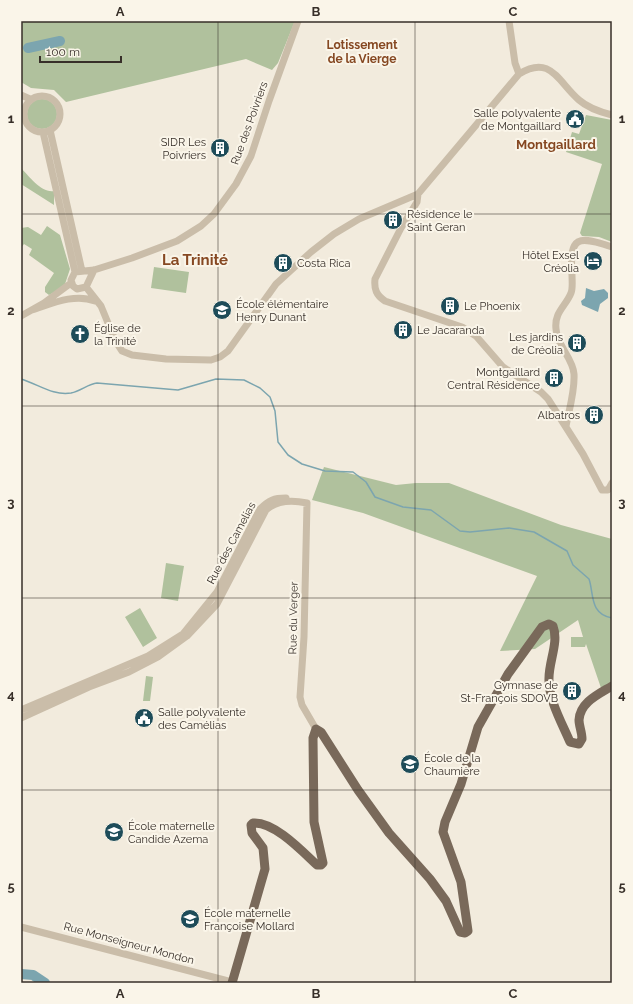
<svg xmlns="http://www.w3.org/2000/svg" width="633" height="1004" font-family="Raleway,sans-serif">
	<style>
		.green { fill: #b0c19d }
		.water { fill: #7ca5af }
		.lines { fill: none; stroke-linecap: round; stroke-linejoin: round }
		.stream { stroke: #7ca5af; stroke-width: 1.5 }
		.river { stroke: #7ca5af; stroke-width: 10 }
		.minor { stroke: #cabda9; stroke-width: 7 }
		.major { stroke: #79695a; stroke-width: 9 }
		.grid { fill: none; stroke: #372f29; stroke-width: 1; stroke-opacity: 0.55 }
		.labels { text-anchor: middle; stroke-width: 4; stroke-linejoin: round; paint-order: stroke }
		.poi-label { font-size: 11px; fill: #372f29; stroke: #faf5e9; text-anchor: start }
		.street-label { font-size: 11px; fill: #372f29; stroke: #faf5e9 }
		.neighbourhood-label { font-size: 12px; font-weight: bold; fill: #864822; stroke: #faf5e9 }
		.quarter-label { font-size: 13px; font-weight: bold; fill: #864822; stroke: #faf5e9 }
		.district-label { font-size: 15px; font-weight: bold; fill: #864822; stroke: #faf5e9 }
		.neatline { fill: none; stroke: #372f29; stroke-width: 1.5 }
		.grid-label { font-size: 13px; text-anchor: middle; font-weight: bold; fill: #372f29 }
	</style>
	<rect width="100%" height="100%" fill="#f2ebdd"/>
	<path class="green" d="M 21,21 L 295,21 L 278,63 L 272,70 L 246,59 L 66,102 L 54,90 L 31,88 L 21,82 Z
		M27 114a15 15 0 1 1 30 0a15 15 0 1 1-30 0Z
		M 586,115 L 612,120 L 612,242 L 599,237 L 582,236 L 580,233 L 602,164 L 566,152 L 572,132 L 579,134 Z
		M 21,168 C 30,177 41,193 54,191 L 54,205 L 21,184 Z
		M 47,226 L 60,235 L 70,269 L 64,287 L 49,295 L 45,292 L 45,287 L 54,273 L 29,255 L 32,249 L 24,244 L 21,248 L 21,228 L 28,227 L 41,235 Z
		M 154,267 L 189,272 L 186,293 L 151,288 Z
		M 324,467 L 396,485 L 416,483 L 449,483 L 561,525 L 612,539 L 612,688 L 601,688 L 586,644 L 585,647 L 571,647 L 571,637 L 583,637 L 578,620 L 535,649 L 500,651 L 537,576 L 363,513 L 312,500 Z
		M 166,563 L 184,566 L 178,601 L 161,598 Z
		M 140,608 L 157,638 L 143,647 L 125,617 Z
		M 146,676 L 153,677 L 150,701 L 143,701 Z"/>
	<path class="water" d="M 586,288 L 594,291 L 604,289 L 608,293 L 608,298 L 600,304 L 598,312 L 582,305 L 581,301 L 585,298 Z"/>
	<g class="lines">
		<path class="stream" d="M 21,379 C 38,384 53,396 71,393 C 81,391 88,384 97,383 L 178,390 L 216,379 L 244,380 L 260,388 L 270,397 L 275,411 L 278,442 L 288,455 L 302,464 L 325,471 L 353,472 L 366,482 L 375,497 L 403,507 L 431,510 L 460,531 L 470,532 L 509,528 L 534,532 L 567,551 L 573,565 L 589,579 C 594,593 589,614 612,618"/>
		<path class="river" d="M 28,48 L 60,41
			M 21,974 L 33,975 L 45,983"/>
		<path class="minor" d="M 509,21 L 515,63 L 519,74
			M 21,95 L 30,99
			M24 114a18 18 0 1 1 36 0a18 18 0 1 1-36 0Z
			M 50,130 L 82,271
			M 43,132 L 75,272
			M 418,194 L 417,202 L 401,228 L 375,279 C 374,289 376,295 385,301 L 462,327 L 476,336 L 503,367 L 541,392 L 548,399 L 583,454 L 602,490 L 608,490 L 612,483
			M 94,270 L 86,287 L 77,289 L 73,286 L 71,280 L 75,272 L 94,270 L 132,258 L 177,241 L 201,226 L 214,214 L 236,184 L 251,156 L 269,101 L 298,21
			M 86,287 L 101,306 L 115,340 L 122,351 L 132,355 L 166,359 L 211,360 L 220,357 L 228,351 L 276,284 L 311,252 L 334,234 L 359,219 L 418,194 L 519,74 C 551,54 558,82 579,100 C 588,108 600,112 612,115
			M 32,310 C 51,304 74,293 95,301
			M 21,316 L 44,303 L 71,283
			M 566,426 C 569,410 575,391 574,374 C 573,358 557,346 556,329 C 554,312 566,306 571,293 C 573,288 572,281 572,275 C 569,236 578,235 612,247
			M 307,503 L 304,637 L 300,697 L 302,705 L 316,729
			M 21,710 L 148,656 L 183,634 L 217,592 L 260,509 C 269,500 274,498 286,498
			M 21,718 L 89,687 L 129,672 L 158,657 L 187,636 L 217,604 L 266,510 C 277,500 293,500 307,503
			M 21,927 L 232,982"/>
		<path class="major" d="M 232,983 L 265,869 L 263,848 L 252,833 L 251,825 L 253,823 C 274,821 303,852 317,865 L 321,865 L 323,863 L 314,822 L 313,738 L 316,729 L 321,732 L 358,790 L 389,833 L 430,879 L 446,901 L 460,932 L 465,933 L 468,931 L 461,882 L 443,832 L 445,822 L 461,784 L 478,727 L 508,674 L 542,627 L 549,624 L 553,626 C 559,642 549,661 549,678 C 548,699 562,723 570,742 L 579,744 L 582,739 C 582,732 579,726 579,720 C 580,702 599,694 612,686"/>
	</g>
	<path class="grid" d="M 218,21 L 218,983M 415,21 L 415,983M 21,214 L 612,214M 21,406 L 612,406M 21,598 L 612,598M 21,790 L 612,790"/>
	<defs>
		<symbol id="civic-disc" viewBox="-11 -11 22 22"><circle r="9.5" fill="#1e4c59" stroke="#faf5e9"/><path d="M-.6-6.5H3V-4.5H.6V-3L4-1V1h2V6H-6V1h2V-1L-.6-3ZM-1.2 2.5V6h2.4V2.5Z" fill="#fff"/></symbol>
		<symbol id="building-disc" viewBox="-11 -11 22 22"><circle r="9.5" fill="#1e4c59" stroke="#faf5e9"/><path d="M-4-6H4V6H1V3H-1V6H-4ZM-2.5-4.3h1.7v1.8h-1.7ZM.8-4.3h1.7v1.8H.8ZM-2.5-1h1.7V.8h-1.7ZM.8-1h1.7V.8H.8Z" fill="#fff"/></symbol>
		<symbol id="hotel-disc" viewBox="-11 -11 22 22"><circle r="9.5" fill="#1e4c59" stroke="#faf5e9"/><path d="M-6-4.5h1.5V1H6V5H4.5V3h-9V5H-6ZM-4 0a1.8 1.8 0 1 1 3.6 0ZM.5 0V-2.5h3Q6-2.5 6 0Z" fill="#fff"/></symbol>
		<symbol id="school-disc" viewBox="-11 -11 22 22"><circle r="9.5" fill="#1e4c59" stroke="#faf5e9"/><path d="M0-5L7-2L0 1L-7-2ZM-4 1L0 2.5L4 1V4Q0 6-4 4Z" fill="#fff"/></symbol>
		<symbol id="church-disc" viewBox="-11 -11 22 22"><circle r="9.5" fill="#1e4c59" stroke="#faf5e9"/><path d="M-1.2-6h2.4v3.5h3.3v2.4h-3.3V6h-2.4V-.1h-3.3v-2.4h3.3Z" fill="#fff"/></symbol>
	</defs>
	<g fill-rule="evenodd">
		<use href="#civic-disc" x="564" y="108" width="22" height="22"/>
		<use href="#building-disc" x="209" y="137" width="22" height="22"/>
		<use href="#building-disc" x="382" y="209" width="22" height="22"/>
		<use href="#hotel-disc" x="582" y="250" width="22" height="22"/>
		<use href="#building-disc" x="272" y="252" width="22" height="22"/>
		<use href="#building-disc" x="439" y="295" width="22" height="22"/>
		<use href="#school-disc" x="211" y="299" width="22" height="22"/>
		<use href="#building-disc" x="392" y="319" width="22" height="22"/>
		<use href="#church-disc" x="69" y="323" width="22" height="22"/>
		<use href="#building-disc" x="566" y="332" width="22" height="22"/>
		<use href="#building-disc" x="543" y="367" width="22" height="22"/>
		<use href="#building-disc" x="583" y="404" width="22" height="22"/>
		<use href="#building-disc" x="561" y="680" width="22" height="22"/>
		<use href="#civic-disc" x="133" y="707" width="22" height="22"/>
		<use href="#school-disc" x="399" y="753" width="22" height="22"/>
		<use href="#school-disc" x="103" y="821" width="22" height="22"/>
		<use href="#school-disc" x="179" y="908" width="22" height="22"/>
	</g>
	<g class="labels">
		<g class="poi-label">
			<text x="561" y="117" text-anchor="end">Salle polyvalente<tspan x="561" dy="13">de Montgaillard</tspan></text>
			<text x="206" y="146" text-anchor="end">SIDR Les<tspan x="206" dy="13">Poivriers</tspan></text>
			<text x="407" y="218">Résidence le<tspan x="407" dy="13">Saint Geran</tspan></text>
			<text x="579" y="259" text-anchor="end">Hôtel Exsel<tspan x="579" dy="13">Créolia</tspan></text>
			<text x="297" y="267">Costa Rica</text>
			<text x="236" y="308">École élémentaire<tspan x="236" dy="13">Henry Dunant</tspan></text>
			<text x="464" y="310">Le Phoenix</text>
			<text x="94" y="332">Église de<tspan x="94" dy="13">la Trinité</tspan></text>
			<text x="417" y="334">Le Jacaranda</text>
			<text x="563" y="341" text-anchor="end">Les jardins<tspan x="563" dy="13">de Créolia</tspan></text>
			<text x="540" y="376" text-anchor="end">Montgaillard<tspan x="540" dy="13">Central Résidence</tspan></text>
			<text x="580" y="419" text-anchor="end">Albatros</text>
			<text x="558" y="689" text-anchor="end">Gymnase de<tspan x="558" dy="13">St-François SDOVB</tspan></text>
			<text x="158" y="716">Salle polyvalente<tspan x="158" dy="13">des Camélias</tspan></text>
			<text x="424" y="762">École de la<tspan x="424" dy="13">Chaumière</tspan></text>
			<text x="128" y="830">École maternelle<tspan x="128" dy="13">Candide Azema</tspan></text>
			<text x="204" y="917">École maternelle<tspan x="204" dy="13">Françoise Mollard</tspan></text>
		</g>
		<g class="street-label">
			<text transform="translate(249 123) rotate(-70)" y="4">Rue des Poivriers</text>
			<text transform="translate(231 543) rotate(-62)" y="4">Rue des Camelias</text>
			<text transform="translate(293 618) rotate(-89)" y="4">Rue du Verger</text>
			<text transform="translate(129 943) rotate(15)" y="4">Rue Monseigneur Mondon</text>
		</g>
		<g class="neighbourhood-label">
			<text x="362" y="49">Lotissement<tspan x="362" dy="14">de la Vierge</tspan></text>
		</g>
		<g class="quarter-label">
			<text x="556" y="149">Montgaillard</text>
		</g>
		<g class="district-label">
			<text x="195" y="265">La Trinité</text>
		</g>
	</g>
	<rect width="633" height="1004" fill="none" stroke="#faf5e9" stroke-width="44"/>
	<path d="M40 56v6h81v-6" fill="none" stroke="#372f29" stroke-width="2"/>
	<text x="46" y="56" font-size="12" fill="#372f29" stroke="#faf5e9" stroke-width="3" paint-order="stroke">100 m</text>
	<rect x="22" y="22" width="589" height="960" class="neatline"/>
	<g class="grid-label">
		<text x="120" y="16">A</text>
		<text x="316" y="16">B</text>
		<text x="513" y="16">C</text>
		<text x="11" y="123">1</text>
		<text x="622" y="123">1</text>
		<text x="11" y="315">2</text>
		<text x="622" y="315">2</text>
		<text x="11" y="507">3</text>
		<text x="622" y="507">3</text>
		<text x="11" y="699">4</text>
		<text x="622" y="699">4</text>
		<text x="11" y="891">5</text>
		<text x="622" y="891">5</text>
		<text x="120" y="998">A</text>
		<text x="316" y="998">B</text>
		<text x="513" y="998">C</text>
	</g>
</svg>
